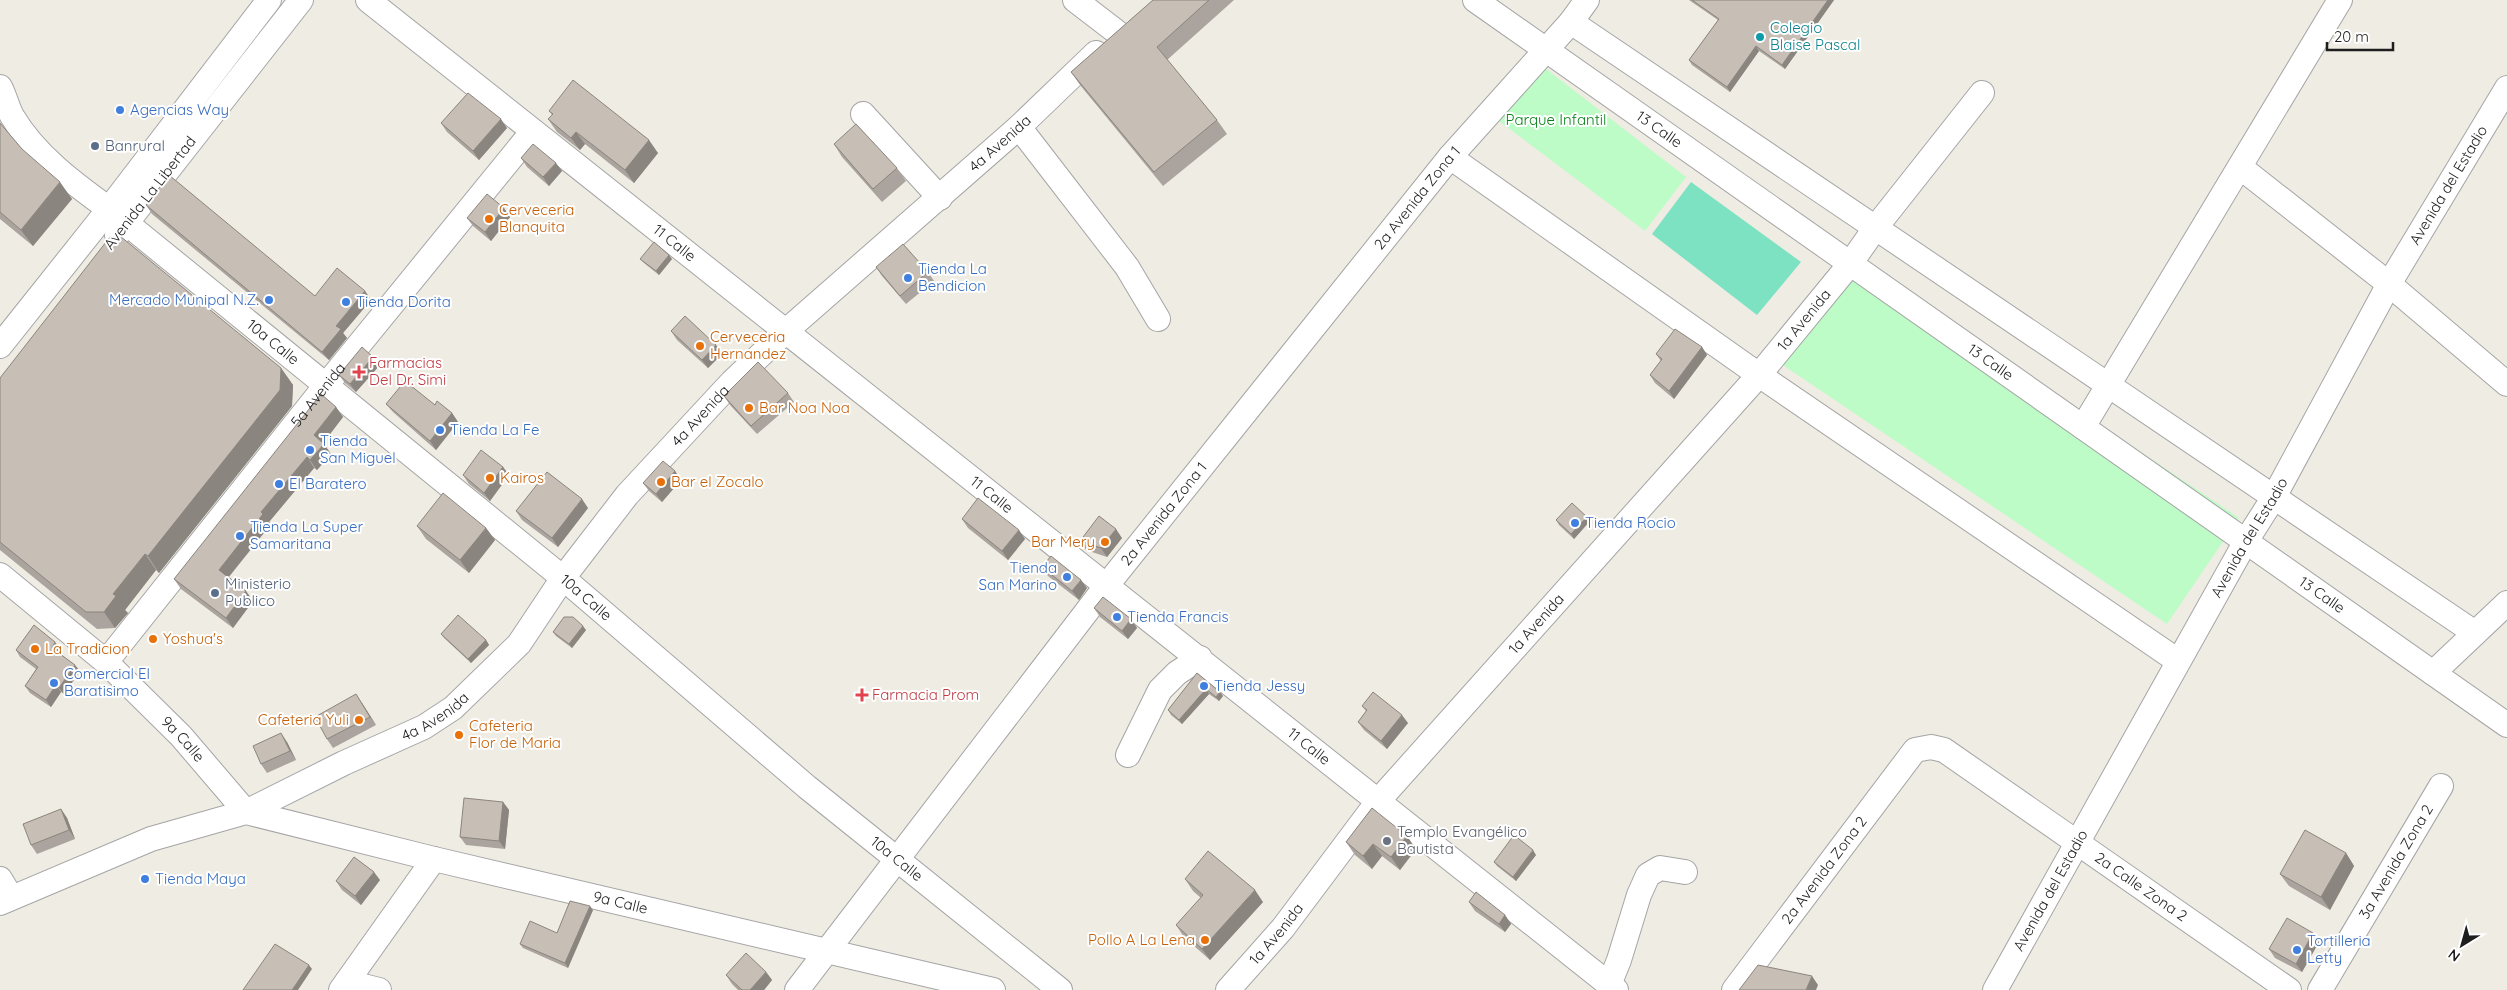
<svg xmlns="http://www.w3.org/2000/svg" width="2507" height="990" font-family="Quicksand,sans-serif">
	<style>
		.park { fill: #bdfcc6 }
		.pitch { fill: #7de2c1 }
		.lines { fill: none; stroke-linecap: round; stroke-linejoin: round }
		.minor-casing { stroke: #a5a5a5; stroke-width: 26 }
		.minor { stroke: #fff; stroke-width: 24 }
		.wall { fill: #aba39d }
		.shaded-wall { fill: #8b857f }
		.building { fill: #c7beb6; stroke: #8b857f }
		.culture-dot { fill: #0f9aa8; stroke: #fff; stroke-width: 2 }
		.shop-dot { fill: #3f7fe0; stroke: #fff; stroke-width: 2 }
		.service-dot { fill: #5c6f8a; stroke: #fff; stroke-width: 2 }
		.food-dot { fill: #e8710a; stroke: #fff; stroke-width: 2 }
		.health-dot { fill: #e0444e; stroke: #fff; stroke-width: 2 }
		.worship-dot { fill: #6b7280; stroke: #fff; stroke-width: 2 }
		.labels { text-anchor: middle; stroke-width: 4; stroke-linejoin: round; paint-order: stroke }
		.culture-label { font-size: 15px; fill: #0d838f; stroke: #fff; text-anchor: start }
		.shop-label { font-size: 15px; fill: #366cbe; stroke: #fff; text-anchor: start }
		.park-label { font-size: 15px; fill: #068117; stroke: #fff }
		.street-label { font-size: 15px; fill: #1e1e1e; stroke: #fff }
		.service-label { font-size: 15px; fill: #4e5e75; stroke: #fff; text-anchor: start }
		.food-label { font-size: 15px; fill: #c56008; stroke: #fff; text-anchor: start }
		.health-label { font-size: 15px; fill: #be3a42; stroke: #fff; text-anchor: start }
		.worship-label { font-size: 15px; fill: #5b616d; stroke: #fff; text-anchor: start }
	</style>
	<rect width="100%" height="100%" fill="#efece3"/>
	<path class="park" d="M 1541,65 L 1686,177 L 1645,231 L 1499,121 Z
		M 1845,253 L 2239,518 L 2167,624 L 1774,359 Z"/>
	<path class="pitch" d="M 1691,182 L 1801,262 L 1757,315 L 1652,234 Z"/>
	<g class="lines">
		<defs>
			<g id="minor">
				<path id="s1" d="M 368,0 L 1616,990"/>
				<path d="M 1075,0 L 1118,33"/>
				<path id="s2" d="M 1475,0 L 2507,725"/>
				<path d="M 1571,22 L 2475,633"/>
				<path id="s3" d="M 0,87 C 5,96 7,107 12,116 C 35,155 73,183 109,209 L 563,578 L 807,787 L 1060,990"/>
				<path d="M 863,114 L 940,198"/>
				<path d="M 1019,127 L 1127,267 L 1158,319"/>
				<path d="M 1450,157 L 1759,375 L 2178,661"/>
				<path d="M 2240,167 L 2389,284 L 2507,384"/>
				<path d="M 117,235 L 301,0"/>
				<path d="M 0,346 L 109,209 L 269,0"/>
				<path d="M 2083,427 L 2340,0"/>
				<path id="s4" d="M 0,575 L 106,662 L 181,736 L 246,812"/>
				<path id="s5" d="M 106,662 L 327,384 L 533,131"/>
				<path d="M 2433,673 L 2507,603"/>
				<path d="M 1128,755 L 1160,690 L 1177,673 L 1200,658"/>
				<path id="s6" d="M 246,812 L 344,763 L 424,727 L 453,708 L 519,644 L 563,578 L 627,495 L 732,382 L 786,331 L 1019,127 L 1096,53"/>
				<path d="M 0,879 L 11,897"/>
				<path id="s7" d="M 0,903 L 151,839 L 246,812 L 434,859 L 993,990"/>
				<path d="M 347,982 L 379,990"/>
				<path d="M 1609,985 L 1619,960 L 1639,895 L 1648,875 L 1660,868 L 1685,872"/>
				<path d="M 341,990 L 434,859"/>
				<path id="s8" d="M 797,990 L 1107,585 L 1450,157 L 1571,22 L 1587,0"/>
				<path id="s9" d="M 1228,990 L 1283,928 L 1379,800 L 1759,375 L 1850,264 L 1876,227 L 1982,93"/>
				<path id="s10" d="M 1734,990 L 1915,750 L 1931,747 L 1944,750 L 2289,990"/>
				<path id="s11" d="M 1995,990 L 2246,541 L 2274,497 L 2389,284 L 2507,88"/>
				<path id="s12" d="M 2320,990 L 2441,786"/>
			</g>
		</defs>
		<use href="#minor" class="minor-casing"/>
		<use href="#minor" class="minor"/>
	</g>
	<path class="wall" d="M 1153,0 L 1234,0 L 1167,60 L 1217,120 L 1227,134 L 1163,186 L 1080,85 L 1071,72 Z
		M 1689,0 L 1834,0 L 1785,69 L 1759,51 L 1730,92 L 1692,65 L 1689,60 L 1718,20 Z
		M 549,111 L 658,153 L 634,183 L 585,144 L 580,150 L 557,132 L 548,119 L 552,115 Z
		M 0,123 L 22,149 L 72,199 L 33,246 L 0,219 Z
		M 441,123 L 507,128 L 479,160 L 447,132 Z
		M 834,144 L 897,168 L 906,181 L 882,202 L 842,157 Z
		M 521,158 L 562,171 L 549,186 L 527,167 Z
		M 146,205 L 315,296 L 365,291 L 371,300 L 343,333 L 347,338 L 329,360 L 152,214 Z
		M 510,217 L 491,241 L 473,226 L 467,218 Z
		M 640,259 L 672,259 L 659,275 L 644,263 Z
		M 876,267 L 928,272 L 934,281 L 906,304 L 882,276 Z
		M 671,331 L 723,353 L 708,368 L 677,340 Z
		M 1702,347 L 1707,355 L 1674,399 L 1655,383 L 1650,375 L 1661,361 L 1656,354 Z
		M 379,366 L 356,392 L 345,383 L 339,375 Z
		M 281,368 L 293,385 L 292,406 L 159,573 L 156,570 L 125,610 L 128,613 L 115,628 L 97,629 L 0,550 L 0,378 Z
		M 788,393 L 794,402 L 757,434 L 730,405 L 724,396 Z
		M 386,404 L 435,405 L 452,413 L 458,422 L 436,450 L 393,412 Z
		M 336,407 L 343,417 L 323,443 L 331,454 L 317,470 L 314,468 L 269,522 L 271,524 L 229,577 L 246,591 L 253,601 L 233,628 L 181,589 L 174,579 Z
		M 503,467 L 509,475 L 490,501 L 469,484 L 463,475 Z
		M 675,471 L 681,480 L 662,502 L 649,491 L 643,483 Z
		M 588,508 L 558,547 L 522,520 L 516,511 Z
		M 962,519 L 1025,539 L 1008,560 L 968,528 Z
		M 1556,520 L 1590,521 L 1574,539 L 1559,525 Z
		M 417,526 L 486,528 L 495,540 L 469,573 L 426,539 Z
		M 1122,538 L 1107,557 L 1086,550 L 1080,541 Z
		M 1042,567 L 1087,588 L 1079,600 L 1048,576 Z
		M 1094,608 L 1131,619 L 1137,628 L 1128,639 L 1100,617 Z
		M 586,630 L 572,648 L 556,636 L 553,632 Z
		M 441,634 L 486,640 L 489,645 L 471,663 L 444,638 Z
		M 60,648 L 58,652 L 80,671 L 64,694 L 61,692 L 51,707 L 30,693 L 25,686 L 36,669 L 20,657 L 16,650 Z
		M 1197,673 L 1223,696 L 1219,701 L 1209,694 L 1182,724 L 1171,715 L 1168,710 Z
		M 362,703 L 376,725 L 333,748 L 327,739 Z
		M 1362,706 L 1408,723 L 1387,749 L 1364,730 L 1358,722 L 1366,711 Z
		M 287,742 L 296,760 L 267,773 L 261,764 Z
		M 503,802 L 509,810 L 505,849 L 466,845 L 460,837 Z
		M 1372,808 L 1416,849 L 1400,870 L 1382,856 L 1372,869 L 1355,855 L 1346,842 Z
		M 61,809 L 67,818 L 75,839 L 37,854 L 31,845 Z
		M 2346,853 L 2354,866 L 2330,910 L 2289,886 L 2280,874 Z
		M 1536,855 L 1516,881 L 1497,866 L 1494,862 Z
		M 1185,879 L 1263,902 L 1210,960 L 1184,937 L 1176,925 L 1201,898 L 1193,891 Z
		M 380,880 L 361,905 L 342,890 L 336,881 Z
		M 1469,902 L 1505,915 L 1511,924 L 1505,932 L 1475,911 Z
		M 593,910 L 568,968 L 523,948 L 520,944 L 557,933 Z
		M 2319,942 L 2302,972 L 2275,958 L 2269,949 Z
		M 766,972 L 772,980 L 764,990 L 738,990 L 732,984 L 726,975 Z"/>
	<path class="shaded-wall" d="M 1828,0 L 1834,0 L 1785,69 L 1782,65 Z
		M 1756,46 L 1759,51 L 1730,92 L 1727,87 Z
		M 501,119 L 507,128 L 479,160 L 473,151 Z
		M 576,132 L 585,144 L 580,150 L 571,138 Z
		M 649,140 L 658,153 L 634,183 L 625,170 Z
		M 556,163 L 562,171 L 549,186 L 543,177 Z
		M 60,182 L 72,199 L 33,246 L 21,230 Z
		M 504,208 L 510,217 L 491,241 L 485,232 Z
		M 669,255 L 672,259 L 659,275 L 656,271 Z
		M 365,291 L 371,300 L 343,333 L 347,338 L 329,360 L 322,352 L 336,326 Z
		M 716,345 L 723,353 L 708,368 L 702,360 Z
		M 1702,347 L 1707,355 L 1674,399 L 1669,391 Z
		M 373,357 L 379,366 L 356,392 L 350,384 Z
		M 281,368 L 293,385 L 292,406 L 159,573 L 148,556 Z
		M 336,407 L 343,417 L 321,446 L 314,435 Z
		M 452,413 L 458,422 L 436,450 L 430,441 Z
		M 324,444 L 331,454 L 317,470 L 310,460 Z
		M 307,457 L 314,468 L 269,522 L 271,524 L 226,580 L 219,570 L 261,512 Z
		M 503,467 L 509,475 L 490,501 L 484,493 Z
		M 675,471 L 681,480 L 662,502 L 656,494 Z
		M 582,499 L 588,508 L 558,547 L 552,538 Z
		M 1587,517 L 1590,521 L 1574,539 L 1571,534 Z
		M 486,528 L 495,540 L 469,573 L 460,560 Z
		M 1116,529 L 1122,538 L 1107,557 L 1101,548 Z
		M 1019,530 L 1025,539 L 1008,560 L 1002,551 Z
		M 145,554 L 156,570 L 125,610 L 128,613 L 115,628 L 104,612 L 113,594 Z
		M 1081,580 L 1087,588 L 1079,600 L 1072,591 Z
		M 246,591 L 253,601 L 233,628 L 226,618 Z
		M 1131,619 L 1137,628 L 1128,639 L 1122,631 Z
		M 583,626 L 586,630 L 572,648 L 569,644 Z
		M 486,640 L 489,645 L 471,663 L 468,659 Z
		M 55,642 L 60,648 L 56,655 L 52,648 Z
		M 75,665 L 80,671 L 64,694 L 59,688 Z
		M 56,685 L 61,692 L 51,707 L 46,700 Z
		M 1206,689 L 1209,694 L 1182,724 L 1179,720 Z
		M 1220,692 L 1223,696 L 1219,701 L 1216,697 Z
		M 356,694 L 362,703 L 376,725 L 370,717 Z
		M 1402,715 L 1408,723 L 1387,749 L 1381,741 Z
		M 281,733 L 287,742 L 296,760 L 290,751 Z
		M 503,802 L 509,810 L 505,849 L 499,841 Z
		M 61,809 L 67,818 L 75,839 L 69,830 Z
		M 1407,836 L 1416,849 L 1400,870 L 1391,857 Z
		M 1373,844 L 1382,856 L 1372,869 L 1363,856 Z
		M 1533,850 L 1536,855 L 1516,881 L 1513,877 Z
		M 2346,853 L 2354,866 L 2330,910 L 2321,897 Z
		M 374,872 L 380,880 L 361,905 L 355,896 Z
		M 1255,890 L 1263,902 L 1210,960 L 1202,949 Z
		M 590,906 L 593,910 L 568,968 L 565,963 Z
		M 1505,915 L 1511,924 L 1505,932 L 1499,924 Z
		M 2313,933 L 2319,942 L 2302,972 L 2296,964 Z
		M 309,965 L 312,969 L 298,990 L 292,990 Z
		M 766,972 L 772,980 L 764,990 L 750,990 Z
		M 1812,976 L 1818,985 L 1816,990 L 1806,990 Z"/>
	<path class="building" d="M 1153,0 L 1209,0 L 1157,47 L 1217,120 L 1154,172 L 1071,72 Z
		M 1692,0 L 1828,0 L 1782,65 L 1756,46 L 1727,87 L 1689,60 L 1719,19 Z
		M 573,80 L 649,140 L 625,170 L 576,132 L 571,138 L 548,119 L 553,114 L 549,111 Z
		M 468,93 L 501,119 L 473,151 L 441,123 Z
		M 0,123 L 22,149 L 60,182 L 21,230 L 0,212 Z
		M 856,124 L 897,168 L 873,189 L 834,144 Z
		M 533,144 L 556,163 L 543,177 L 521,158 Z
		M 169,175 L 315,296 L 337,268 L 365,291 L 336,326 L 341,329 L 322,352 L 146,205 Z
		M 487,194 L 504,208 L 485,232 L 467,218 Z
		M 120,236 L 281,368 L 280,390 L 148,556 L 145,554 L 113,594 L 116,596 L 104,612 L 86,612 L 0,542 L 0,378 L 110,237 Z
		M 654,242 L 669,255 L 656,271 L 640,259 Z
		M 903,244 L 928,272 L 900,296 L 876,267 Z
		M 685,316 L 716,345 L 702,360 L 671,331 Z
		M 1675,329 L 1702,347 L 1669,391 L 1650,375 L 1662,359 L 1656,354 Z
		M 362,347 L 373,357 L 350,384 L 339,375 Z
		M 758,362 L 788,393 L 751,426 L 724,396 Z
		M 405,381 L 435,405 L 437,401 L 452,413 L 430,441 L 386,404 Z
		M 321,394 L 336,407 L 314,435 L 324,444 L 310,460 L 307,457 L 261,512 L 263,514 L 219,570 L 246,591 L 226,618 L 174,579 Z
		M 481,450 L 503,467 L 484,493 L 463,475 Z
		M 663,461 L 675,471 L 656,494 L 643,483 Z
		M 547,472 L 582,499 L 552,538 L 516,511 Z
		M 443,493 L 486,528 L 460,560 L 417,526 Z
		M 978,498 L 1019,530 L 1002,551 L 962,519 Z
		M 1572,503 L 1587,517 L 1571,534 L 1556,520 Z
		M 1099,516 L 1116,529 L 1101,548 L 1080,541 Z
		M 1051,556 L 1081,580 L 1072,591 L 1042,567 Z
		M 1103,597 L 1131,619 L 1122,631 L 1094,608 Z
		M 458,615 L 486,640 L 468,659 L 441,634 Z
		M 564,617 L 573,617 L 583,626 L 569,644 L 553,632 Z
		M 34,625 L 55,642 L 52,648 L 75,665 L 59,688 L 56,685 L 46,700 L 25,686 L 38,667 L 16,650 Z
		M 1197,673 L 1220,692 L 1216,697 L 1206,689 L 1179,720 L 1168,710 Z
		M 1373,692 L 1402,715 L 1381,741 L 1358,722 L 1367,710 L 1362,706 Z
		M 356,694 L 370,717 L 327,739 L 315,717 Z
		M 281,733 L 290,751 L 261,764 L 253,746 Z
		M 464,798 L 503,802 L 499,841 L 460,837 Z
		M 1372,808 L 1407,836 L 1391,857 L 1373,844 L 1363,856 L 1346,842 Z
		M 61,809 L 69,830 L 31,845 L 23,824 Z
		M 2305,830 L 2346,853 L 2321,897 L 2280,874 Z
		M 1514,835 L 1533,850 L 1513,877 L 1494,862 Z
		M 1208,851 L 1255,890 L 1202,949 L 1176,925 L 1203,895 L 1185,879 Z
		M 354,857 L 374,872 L 355,896 L 336,881 Z
		M 1476,892 L 1505,915 L 1499,924 L 1469,902 Z
		M 570,901 L 590,906 L 565,963 L 520,944 L 530,921 L 557,933 Z
		M 2287,918 L 2313,933 L 2296,964 L 2269,949 Z
		M 275,944 L 309,965 L 292,990 L 243,990 Z
		M 746,953 L 766,972 L 750,990 L 742,990 L 726,975 Z
		M 1758,965 L 1812,976 L 1806,990 L 1739,990 Z"/>
	<circle class="culture-dot" cx="1760" cy="37" r="5"/>
	<g class="shop-dot">
		<circle cx="120" cy="110" r="5"/>
		<circle cx="908" cy="278" r="5"/>
		<circle cx="269" cy="300" r="5"/>
		<circle cx="346" cy="302" r="5"/>
		<circle cx="440" cy="430" r="5"/>
		<circle cx="310" cy="450" r="5"/>
		<circle cx="279" cy="484" r="5"/>
		<circle cx="1575" cy="523" r="5"/>
		<circle cx="240" cy="536" r="5"/>
		<circle cx="1067" cy="577" r="5"/>
		<circle cx="1117" cy="617" r="5"/>
		<circle cx="54" cy="683" r="5"/>
		<circle cx="1204" cy="686" r="5"/>
		<circle cx="145" cy="879" r="5"/>
		<circle cx="2297" cy="950" r="5"/>
	</g>
	<g class="service-dot">
		<circle cx="95" cy="146" r="5"/>
		<circle cx="215" cy="593" r="5"/>
	</g>
	<g class="food-dot">
		<circle cx="489" cy="219" r="5"/>
		<circle cx="700" cy="346" r="5"/>
		<circle cx="749" cy="408" r="5"/>
		<circle cx="490" cy="478" r="5"/>
		<circle cx="661" cy="482" r="5"/>
		<circle cx="1105" cy="542" r="5"/>
		<circle cx="153" cy="639" r="5"/>
		<circle cx="35" cy="649" r="5"/>
		<circle cx="359" cy="720" r="5"/>
		<circle cx="459" cy="735" r="5"/>
		<circle cx="1205" cy="940" r="5"/>
	</g>
	<g class="health-dot">
		<path d="M356.5 364.5h5v5h5v5h-5v5h-5v-5h-5v-5h5z"/>
		<path d="M859.5 687.5h5v5h5v5h-5v5h-5v-5h-5v-5h5z"/>
	</g>
	<circle class="worship-dot" cx="1387" cy="841" r="5"/>
	<g class="labels">
		<g class="culture-label">
			<text x="1770" y="33">Colegio<tspan x="1770" dy="17">Blaise Pascal</tspan></text>
		</g>
		<g class="shop-label">
			<text x="130" y="115">Agencias Way</text>
			<text x="918" y="274">Tienda La<tspan x="918" dy="17">Bendicion</tspan></text>
			<text x="259" y="305" text-anchor="end">Mercado Munipal N.Z.</text>
			<text x="356" y="307">Tienda Dorita</text>
			<text x="450" y="435">Tienda La Fe</text>
			<text x="320" y="446">Tienda<tspan x="320" dy="17">San Miguel</tspan></text>
			<text x="289" y="489">El Baratero</text>
			<text x="1585" y="528">Tienda Rocio</text>
			<text x="250" y="532">Tienda La Super<tspan x="250" dy="17">Samaritana</tspan></text>
			<text x="1057" y="573" text-anchor="end">Tienda<tspan x="1057" dy="17">San Marino</tspan></text>
			<text x="1127" y="622">Tienda Francis</text>
			<text x="64" y="679">Comercial El<tspan x="64" dy="17">Baratisimo</tspan></text>
			<text x="1214" y="691">Tienda Jessy</text>
			<text x="155" y="884">Tienda Maya</text>
			<text x="2307" y="946">Tortilleria<tspan x="2307" dy="17">Letty</tspan></text>
		</g>
		<g class="park-label">
			<text x="1556" y="125">Parque Infantil</text>
		</g>
		<g class="street-label">
			<text dy="5" stroke="none"><textPath href="#s2" startOffset="225">13 Calle</textPath></text>
			<text dy="5" stroke="none"><textPath href="#s6" startOffset="1021">4a Avenida</textPath></text>
			<text dy="5" stroke="none"><textPath href="#s11" startOffset="924">Avenida del Estadio</textPath></text>
			<text transform="translate(150 193) rotate(-52)" y="5">Avenida La Libertad</text>
			<text dy="5" stroke="none"><textPath href="#s8" startOffset="1006">2a Avenida Zona 1</textPath></text>
			<text dy="5" stroke="none"><textPath href="#s1" startOffset="391">11 Calle</textPath></text>
			<text dy="5" stroke="none"><textPath href="#s9" startOffset="884">1a Avenida</textPath></text>
			<text dy="5" stroke="none"><textPath href="#s3" startOffset="378">10a Calle</textPath></text>
			<text dy="5" stroke="none"><textPath href="#s2" startOffset="630">13 Calle</textPath></text>
			<text dy="5" stroke="none"><textPath href="#s5" startOffset="341">5a Avenida</textPath></text>
			<text dy="5" stroke="none"><textPath href="#s6" startOffset="616">4a Avenida</textPath></text>
			<text dy="5" stroke="none"><textPath href="#s1" startOffset="796">11 Calle</textPath></text>
			<text dy="5" stroke="none"><textPath href="#s8" startOffset="601">2a Avenida Zona 1</textPath></text>
			<text dy="5" stroke="none"><textPath href="#s11" startOffset="519">Avenida del Estadio</textPath></text>
			<text dy="5" stroke="none"><textPath href="#s2" startOffset="1035">13 Calle</textPath></text>
			<text dy="5" stroke="none"><textPath href="#s3" startOffset="782">10a Calle</textPath></text>
			<text dy="5" stroke="none"><textPath href="#s9" startOffset="479">1a Avenida</textPath></text>
			<text dy="5" stroke="none"><textPath href="#s6" startOffset="212">4a Avenida</textPath></text>
			<text dy="5" stroke="none"><textPath href="#s4" startOffset="246">9a Calle</textPath></text>
			<text dy="5" stroke="none"><textPath href="#s1" startOffset="1201">11 Calle</textPath></text>
			<text dy="5" stroke="none"><textPath href="#s3" startOffset="1188">10a Calle</textPath></text>
			<text dy="5" stroke="none"><textPath href="#s12" startOffset="149">3a Avenida Zona 2</textPath></text>
			<text dy="5" stroke="none"><textPath href="#s10" startOffset="150">2a Avenida Zona 2</textPath></text>
			<text dy="5" stroke="none"><textPath href="#s10" startOffset="570">2a Calle Zona 2</textPath></text>
			<text dy="5" stroke="none"><textPath href="#s11" startOffset="114">Avenida del Estadio</textPath></text>
			<text dy="5" stroke="none"><textPath href="#s7" startOffset="648">9a Calle</textPath></text>
			<text dy="5" stroke="none"><textPath href="#s9" startOffset="74">1a Avenida</textPath></text>
		</g>
		<g class="service-label">
			<text x="105" y="151">Banrural</text>
			<text x="225" y="589">Ministerio<tspan x="225" dy="17">Publico</tspan></text>
		</g>
		<g class="food-label">
			<text x="499" y="215">Cerveceria<tspan x="499" dy="17">Blanquita</tspan></text>
			<text x="710" y="342">Cerveceria<tspan x="710" dy="17">Hernandez</tspan></text>
			<text x="759" y="413">Bar Noa Noa</text>
			<text x="500" y="483">Kairos</text>
			<text x="671" y="487">Bar el Zocalo</text>
			<text x="1095" y="547" text-anchor="end">Bar Mery</text>
			<text x="163" y="644">Yoshua's</text>
			<text x="45" y="654">La Tradicion</text>
			<text x="349" y="725" text-anchor="end">Cafeteria Yuli</text>
			<text x="469" y="731">Cafeteria<tspan x="469" dy="17">Flor de Maria</tspan></text>
			<text x="1195" y="945" text-anchor="end">Pollo A La Lena</text>
		</g>
		<g class="health-label">
			<text x="369" y="368">Farmacias<tspan x="369" dy="17">Del Dr. Simi</tspan></text>
			<text x="872" y="700">Farmacia Prom</text>
		</g>
		<g class="worship-label">
			<text x="1397" y="837">Templo Evangélico<tspan x="1397" dy="17">Bautista</tspan></text>
		</g>
	</g>
	<g transform="translate(2462 945) rotate(217)" stroke="#ffffff" stroke-width="4" paint-order="stroke">
	<path d="M0-4L9 19L0 12L-9 19Z" fill="#1e1e1e"/>
	<text y="-8" font-size="14" font-weight="bold" text-anchor="middle" fill="#1e1e1e">N</text>
	</g>
	<path d="M2327 42v8h66v-8" fill="none" stroke="#1e1e1e" stroke-width="2.5"/>
	<text x="2334" y="42" font-size="15" fill="#1e1e1e" stroke="#ffffff" stroke-width="4" paint-order="stroke">20 m</text>
</svg>
